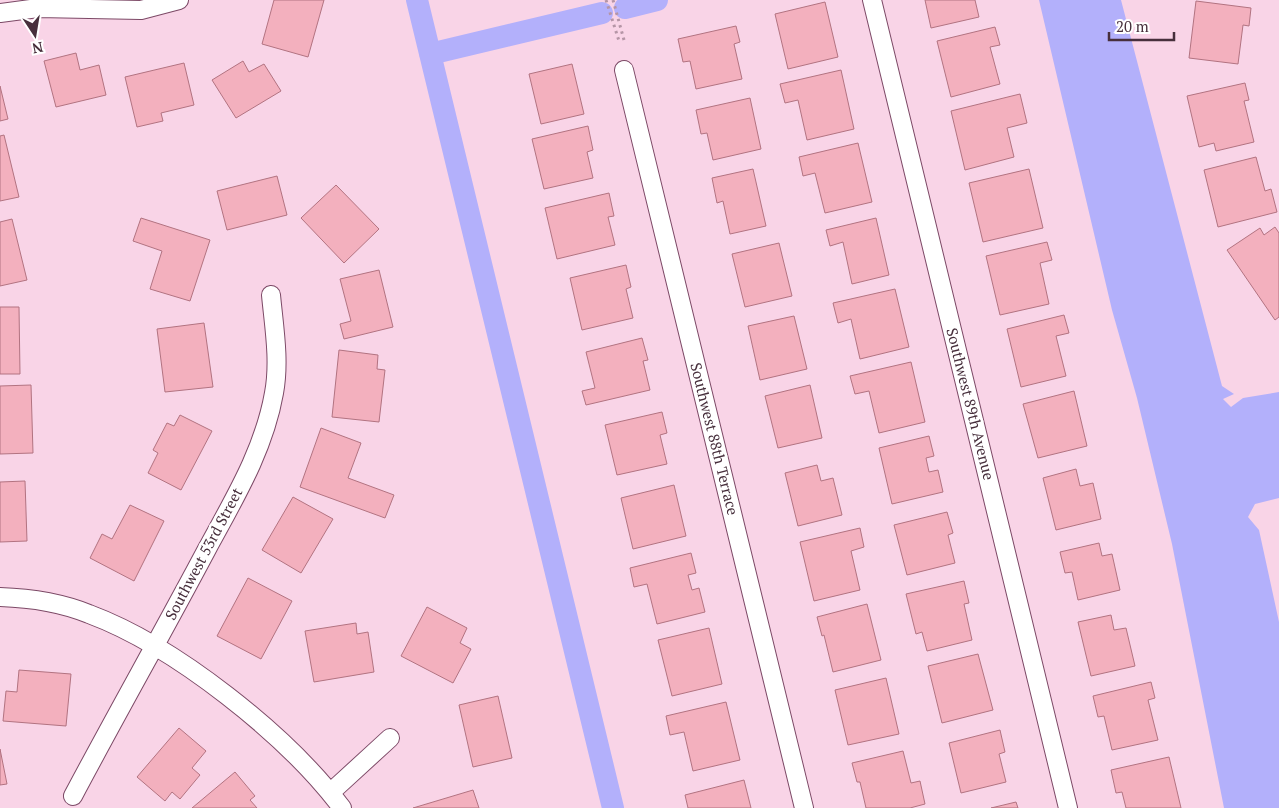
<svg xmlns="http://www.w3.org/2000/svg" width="1279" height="808" font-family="'PT Serif',serif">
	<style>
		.water { fill: #b3b0fb }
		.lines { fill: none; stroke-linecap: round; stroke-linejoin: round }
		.canal { stroke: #b3b0fb; stroke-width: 22 }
		.building { fill: #f3b0be; stroke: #b27381 }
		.street-casing { stroke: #7c4966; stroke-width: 20 }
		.path { stroke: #b595a6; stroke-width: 3; stroke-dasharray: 2.5 4; stroke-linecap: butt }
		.street { stroke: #fff; stroke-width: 18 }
		.labels { text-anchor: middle; stroke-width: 5; stroke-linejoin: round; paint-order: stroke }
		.street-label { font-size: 15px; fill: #472f3c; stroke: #fff }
	</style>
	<rect width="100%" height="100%" fill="#f9d4e7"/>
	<path class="water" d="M 1039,0 L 1121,0 L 1222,386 L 1234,394 L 1223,399 L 1231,407 L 1243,398 L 1279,392 L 1279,498 L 1255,504 L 1248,517 L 1259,530 L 1279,622 L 1279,808 L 1224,808 L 1172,544 L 1137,398 L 1112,310 Z"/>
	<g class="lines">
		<path class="canal" d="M 417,0 L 613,808
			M 625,8 L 657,0
			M 430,54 L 602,13"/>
	</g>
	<path class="building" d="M 274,0 L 324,0 L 308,57 L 262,44 Z
		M 925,0 L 975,0 L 979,17 L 931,28 Z
		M 1196,1 L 1251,8 L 1249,26 L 1243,25 L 1238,64 L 1189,58 Z
		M 825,2 L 838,57 L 788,69 L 775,14 Z
		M 736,26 L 740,42 L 734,44 L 742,79 L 696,89 L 690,61 L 683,62 L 678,39 Z
		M 995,27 L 1000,45 L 990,47 L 1000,84 L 951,97 L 937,41 Z
		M 76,53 L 80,70 L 99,65 L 106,95 L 56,107 L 44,61 Z
		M 243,61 L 249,72 L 264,64 L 281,91 L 236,118 L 212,80 Z
		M 184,63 L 194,105 L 161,113 L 163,121 L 137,127 L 125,77 Z
		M 572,64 L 584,114 L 541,124 L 529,74 Z
		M 841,70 L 854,129 L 807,140 L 798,100 L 785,103 L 780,84 Z
		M 1245,83 L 1249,100 L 1244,101 L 1254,142 L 1216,151 L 1214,143 L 1199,147 L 1187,96 Z
		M 0,86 L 8,119 L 0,121 Z
		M 1020,94 L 1027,123 L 1007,128 L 1014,157 L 965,170 L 951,111 Z
		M 750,98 L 761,149 L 713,160 L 707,133 L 701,134 L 696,110 Z
		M 588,126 L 593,150 L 587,152 L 593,178 L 544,189 L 532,139 Z
		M 4,135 L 19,197 L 0,201 L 0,136 Z
		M 858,143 L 872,202 L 825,213 L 815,173 L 803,176 L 799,157 Z
		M 1256,157 L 1265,191 L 1271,189 L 1277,212 L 1218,227 L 1204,170 Z
		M 753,169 L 766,226 L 730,234 L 723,201 L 717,203 L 712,178 Z
		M 1029,169 L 1043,228 L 983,242 L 969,183 Z
		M 277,176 L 287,215 L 227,230 L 217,191 Z
		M 336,185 L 379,229 L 344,263 L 301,218 Z
		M 609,193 L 614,216 L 608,217 L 615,245 L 557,259 L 545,208 Z
		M 141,218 L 210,240 L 190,301 L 150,289 L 162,251 L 133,241 Z
		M 876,218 L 889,275 L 852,284 L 843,242 L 830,246 L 826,230 Z
		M 12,219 L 27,280 L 0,286 L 0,222 Z
		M 1275,227 L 1279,233 L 1279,317 L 1275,320 L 1227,250 L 1260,228 L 1264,235 Z
		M 1047,242 L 1052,260 L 1040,263 L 1049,304 L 1000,315 L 986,256 Z
		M 779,243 L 792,296 L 745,307 L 732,254 Z
		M 626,265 L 631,287 L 626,289 L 633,318 L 582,330 L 570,278 Z
		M 379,270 L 393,327 L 344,339 L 340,324 L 351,321 L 340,279 Z
		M 895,289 L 909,347 L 860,359 L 851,319 L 838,323 L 833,303 Z
		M 0,307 L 19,307 L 20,374 L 0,374 Z
		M 1064,315 L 1069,333 L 1056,336 L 1066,376 L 1021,387 L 1007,329 Z
		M 794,316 L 807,369 L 760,380 L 748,326 Z
		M 204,323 L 213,387 L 165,392 L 157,329 Z
		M 642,338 L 648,360 L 643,361 L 650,390 L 586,405 L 582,391 L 595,388 L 586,352 Z
		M 339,350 L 378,355 L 377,369 L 385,370 L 379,422 L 332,417 Z
		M 911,362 L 925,422 L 879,433 L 869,391 L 855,394 L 850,376 Z
		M 31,385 L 33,453 L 0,454 L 0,386 Z
		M 810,385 L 822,438 L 778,448 L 765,396 Z
		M 1074,391 L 1087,446 L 1038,458 L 1023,404 Z
		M 662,412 L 667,433 L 660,435 L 667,464 L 617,475 L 605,425 Z
		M 180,415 L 212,431 L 181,490 L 148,473 L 158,453 L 153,450 L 167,423 L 174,426 Z
		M 321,428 L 361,443 L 348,478 L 394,495 L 385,518 L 300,487 Z
		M 929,436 L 934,456 L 926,458 L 929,472 L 938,470 L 943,492 L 892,504 L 879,448 Z
		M 817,465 L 821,481 L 833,478 L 842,515 L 798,526 L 785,473 Z
		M 1076,469 L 1080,486 L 1093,483 L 1101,519 L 1056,530 L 1043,478 Z
		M 25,481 L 27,541 L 0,542 L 0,482 Z
		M 674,485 L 686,536 L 633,549 L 621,498 Z
		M 293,497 L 333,519 L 301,573 L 262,550 Z
		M 130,505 L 164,521 L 134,581 L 90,558 L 102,534 L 112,539 Z
		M 947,512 L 953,533 L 948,535 L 955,563 L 907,575 L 894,525 Z
		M 860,528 L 864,547 L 851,551 L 860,590 L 814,601 L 800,542 Z
		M 1099,543 L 1102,556 L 1112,554 L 1120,590 L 1078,600 L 1072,572 L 1065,573 L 1060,552 Z
		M 691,553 L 696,573 L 688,575 L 692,590 L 699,588 L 705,612 L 657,624 L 647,584 L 634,587 L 630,568 Z
		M 248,578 L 292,601 L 261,659 L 217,636 Z
		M 964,581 L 969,603 L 964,604 L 972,640 L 927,651 L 922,632 L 916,634 L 906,594 Z
		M 867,604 L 881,660 L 833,672 L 824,635 L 822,636 L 817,617 Z
		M 427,607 L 467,628 L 460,643 L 471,649 L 453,683 L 401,656 Z
		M 1111,615 L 1114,630 L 1126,628 L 1135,666 L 1091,676 L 1078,622 Z
		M 356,623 L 357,634 L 368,632 L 374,672 L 314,682 L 305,631 Z
		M 709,628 L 722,684 L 672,696 L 658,640 Z
		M 978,654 L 993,710 L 942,723 L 928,666 Z
		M 19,670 L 71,674 L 66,726 L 3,721 L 6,691 L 17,692 Z
		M 886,678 L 899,734 L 848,745 L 835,690 Z
		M 1151,682 L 1155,698 L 1148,700 L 1158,740 L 1112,750 L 1104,716 L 1098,717 L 1093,696 Z
		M 498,696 L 512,758 L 473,767 L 459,705 Z
		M 726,702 L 740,760 L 693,771 L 684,732 L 670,735 L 666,716 Z
		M 179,728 L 206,751 L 192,768 L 200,775 L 180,799 L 172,792 L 165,801 L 137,777 Z
		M 1000,730 L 1005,752 L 999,754 L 1006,782 L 961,793 L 949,743 Z
		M 0,749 L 7,784 L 0,785 Z
		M 903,751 L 911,783 L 920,781 L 925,804 L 910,808 L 866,808 L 860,782 L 857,782 L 852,763 Z
		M 1169,757 L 1181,808 L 1126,808 L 1122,792 L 1116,793 L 1111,770 Z
		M 235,772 L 255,796 L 250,800 L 257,808 L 192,808 Z
		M 744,780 L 751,808 L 688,808 L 685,795 Z
		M 473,790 L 479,808 L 413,808 Z
		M 1016,802 L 1018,808 L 991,808 Z"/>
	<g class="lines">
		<defs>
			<path id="street" d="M 872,0 L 1068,808
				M 0,13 L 38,8 L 141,10 L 179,0
				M 624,70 L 804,808
				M 0,597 C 29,598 62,603 89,614 C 175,646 287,735 342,808
				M 330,793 L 390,738
				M 73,796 C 117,713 163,632 207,549 C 234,499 264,450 274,393 C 280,361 274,327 271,295"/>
		</defs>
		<use href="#street" class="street-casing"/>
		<path class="path" d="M 606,0 L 619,41
			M 613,0 L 624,40"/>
		<use href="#street" class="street"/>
	</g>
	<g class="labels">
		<g class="street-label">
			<text transform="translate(970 404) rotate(76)" y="5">Southwest 89th Avenue</text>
			<text transform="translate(714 439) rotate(76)" y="5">Southwest 88th Terrace</text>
			<text transform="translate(204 554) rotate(-62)" y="5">Southwest 53rd Street</text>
		</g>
	</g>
	<g transform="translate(35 35) rotate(168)" stroke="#ffffff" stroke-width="4" paint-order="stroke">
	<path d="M0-4L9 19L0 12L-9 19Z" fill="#472f3c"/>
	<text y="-8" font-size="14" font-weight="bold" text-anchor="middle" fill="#472f3c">N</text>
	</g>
	<path d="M1109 32v8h65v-8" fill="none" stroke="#472f3c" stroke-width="2.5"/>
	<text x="1116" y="32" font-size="15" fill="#472f3c" stroke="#ffffff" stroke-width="4" paint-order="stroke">20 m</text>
</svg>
